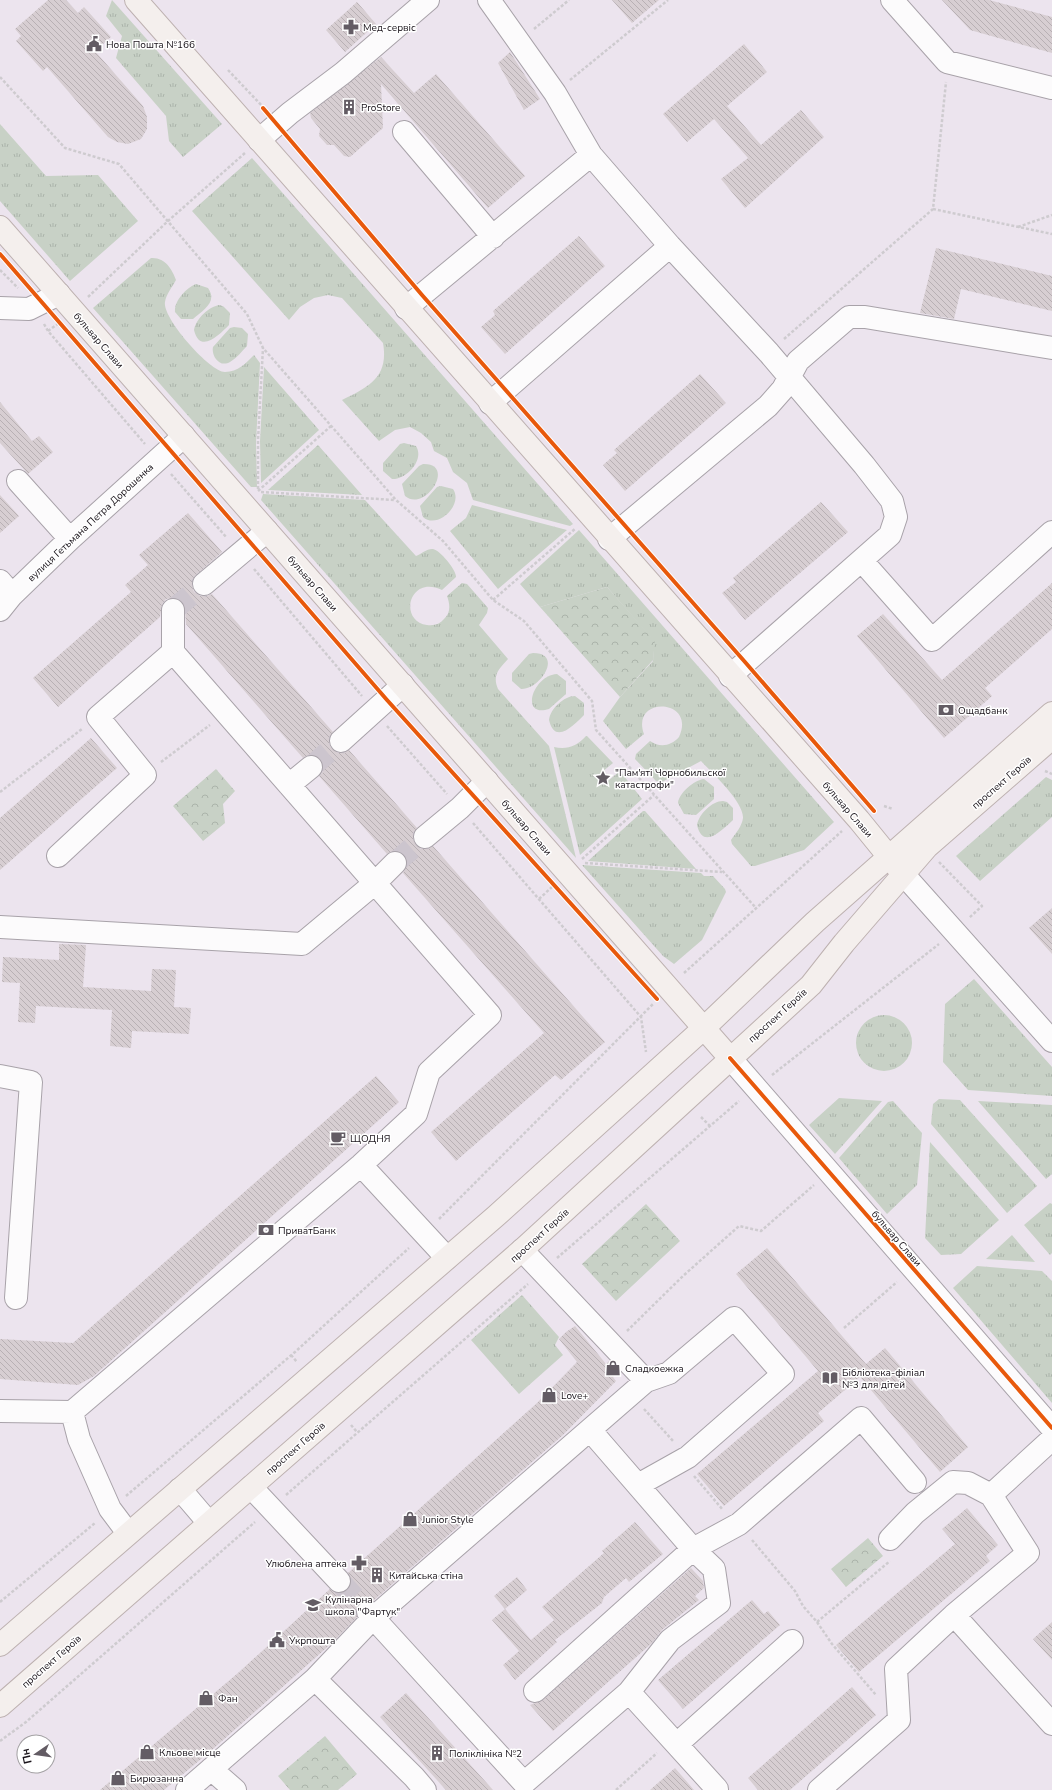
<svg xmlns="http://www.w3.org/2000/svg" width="1052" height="1790" font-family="'Nunito Sans',sans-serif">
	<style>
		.grass { fill: url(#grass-tufts) }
		.forest { fill: url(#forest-crowns) }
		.building { fill: url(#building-back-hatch) }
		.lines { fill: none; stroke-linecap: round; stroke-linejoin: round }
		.minor-tunnel { stroke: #ccc5ce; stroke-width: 22; stroke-dasharray: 22 11; stroke-linecap: butt }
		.minor-casing { stroke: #a8a2a9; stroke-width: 24 }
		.major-casing { stroke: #bdb1b0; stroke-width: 24 }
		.path { stroke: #cecbcf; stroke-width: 2.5; stroke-dasharray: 3 2; stroke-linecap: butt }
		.minor { stroke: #fcfbfc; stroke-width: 22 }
		.major { stroke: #f4efed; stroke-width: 22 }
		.cycleway-casing { stroke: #fff; stroke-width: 6 }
		.cycleway { stroke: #e8590c; stroke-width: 4 }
		.labels { text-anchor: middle; stroke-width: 3; stroke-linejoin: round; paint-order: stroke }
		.poi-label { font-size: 10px; fill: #19131a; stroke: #fff; text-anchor: start }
		.street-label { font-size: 10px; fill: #19131a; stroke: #fff }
	</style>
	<defs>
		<pattern id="grass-tufts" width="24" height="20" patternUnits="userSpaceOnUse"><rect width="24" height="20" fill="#c8d1c6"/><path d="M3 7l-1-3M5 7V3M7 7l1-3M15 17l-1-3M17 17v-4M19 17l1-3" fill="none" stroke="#abb3aa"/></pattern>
		<pattern id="forest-crowns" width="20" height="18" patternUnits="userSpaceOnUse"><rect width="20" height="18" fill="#c8d1c6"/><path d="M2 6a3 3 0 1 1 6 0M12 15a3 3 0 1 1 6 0" fill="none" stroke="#abb3aa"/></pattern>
		<pattern id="building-back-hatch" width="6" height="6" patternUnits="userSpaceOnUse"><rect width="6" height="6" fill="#d7ced2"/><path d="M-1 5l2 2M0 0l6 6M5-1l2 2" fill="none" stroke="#b8b0b4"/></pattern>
	</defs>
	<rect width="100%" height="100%" fill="#ece4ee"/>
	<path class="grass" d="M 112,0 L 222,124 L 183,157 L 169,141 L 166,116 L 116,58 L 122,36 L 106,16 Z
		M 0,124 L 46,176 L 98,175 L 138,221 L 70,281 L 0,201 Z
		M 252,158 L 573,524 L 570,526 L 473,500 L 467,483 L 453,472 L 447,458 L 434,451 L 431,442 L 421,433 L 410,427 L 395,430 L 379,441 L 342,400 C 369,387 389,377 383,343 L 342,298 L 328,295 L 314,298 L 300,307 L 289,320 L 192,211 Z
		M 151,258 C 165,257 172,269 176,280 C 172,287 166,295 165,302 C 162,318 210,372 225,372 C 238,372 246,363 254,355 L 260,363 L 256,443 L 257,487 L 251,487 L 93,308 Z
		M 196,284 L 208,288 C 218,302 203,310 193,319 L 181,319 L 175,312 C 174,301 186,288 196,284 Z
		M 220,305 L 224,307 L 230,313 L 229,325 C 220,334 200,355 194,330 C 196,319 209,306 220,305 Z
		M 234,327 L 242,328 L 248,334 L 247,346 C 242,351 237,358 230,362 C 220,368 211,356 213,347 L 230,328 Z
		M 264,367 L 319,430 L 261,483 L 260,441 Z
		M 404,443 L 416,446 C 425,460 406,480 392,479 L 383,471 L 383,463 L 400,444 Z
		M 318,445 L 362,495 L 268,490 Z
		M 423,464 C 457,463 425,513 405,496 L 402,484 L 419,466 Z
		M 441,486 L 453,489 C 464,505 437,530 423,517 L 420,506 L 437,487 Z
		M 263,494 L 365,500 L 416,556 C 421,554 428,548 433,549 C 440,550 457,571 456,577 L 442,590 C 409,574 398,621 427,625 C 434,626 440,624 444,619 C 451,613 450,604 447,596 L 462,583 L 467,584 L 488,608 L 487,613 L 479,625 L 508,659 C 499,669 492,675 498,689 L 549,746 L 576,858 L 261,500 Z
		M 472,505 L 567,530 L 498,589 L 450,531 L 466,518 Z
		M 579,530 L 834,822 L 804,850 L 755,866 L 751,866 L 732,844 L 731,840 C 736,833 742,826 743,818 C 744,802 712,773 701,761 L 662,782 L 656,781 L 635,759 L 636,754 L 650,741 C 660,748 671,746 679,737 C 697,698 630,696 644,734 L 626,749 L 603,721 L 620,697 L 653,661 L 654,641 L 607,587 L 540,607 L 520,584 Z
		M 533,653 C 564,653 540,690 521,689 L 512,681 L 512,673 L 529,654 Z
		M 557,674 L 566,681 L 566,694 L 549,709 C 519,718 533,675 557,674 Z
		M 575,696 L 584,703 L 584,715 C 575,724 555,746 549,720 C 550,709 564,696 575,696 Z
		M 586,736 L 587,736 L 613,763 L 596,777 L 603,785 L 620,771 L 642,799 L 580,855 L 554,747 C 567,750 577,746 586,736 Z
		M 1046,777 L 1052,780 L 1052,817 L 980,881 L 956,856 Z
		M 704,779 L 714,787 L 714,799 L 696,815 L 684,814 L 678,803 C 679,793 694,780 704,779 Z
		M 723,801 L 727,802 L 733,808 L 733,820 C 723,829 703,851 697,825 C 699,814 712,801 723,801 Z
		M 643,811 L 645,811 L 696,869 L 588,861 Z
		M 582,865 L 701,873 L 704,876 L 713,876 L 725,889 L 726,892 L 702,940 L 674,964 L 663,956 Z
		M 974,979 L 1052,1067 L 1052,1096 L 968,1090 L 943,1062 L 945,1004 Z
		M856 1043a28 28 0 1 1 56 0a28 28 0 1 1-56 0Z
		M 839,1098 L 882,1101 L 835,1154 L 809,1125 Z
		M 939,1099 L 960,1100 L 1037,1186 L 1007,1213 L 931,1124 L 933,1104 Z
		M 893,1101 L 922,1133 L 917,1185 L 887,1214 L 839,1158 L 888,1102 Z
		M 978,1101 L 1052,1105 L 1052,1174 L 1046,1179 Z
		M 930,1142 L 999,1220 L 961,1254 L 941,1255 L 925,1238 Z
		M 1050,1203 L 1052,1204 L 1052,1253 L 1050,1255 L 1024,1225 Z
		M 1012,1235 L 1035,1262 L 986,1259 Z
		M 977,1266 L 1042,1271 L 1052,1281 L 1052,1403 L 953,1288 Z
		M 522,1295 L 559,1337 L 555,1345 L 563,1355 L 519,1394 L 471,1340 Z"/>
	<path class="forest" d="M 607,587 L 655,641 L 653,660 L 620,697 L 540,607 Z
		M 216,769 L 235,791 L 223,804 L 225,823 L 203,841 L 173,806 Z
		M 646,1204 L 680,1241 L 616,1301 L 582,1264 Z
		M 868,1538 L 883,1556 L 846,1587 L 831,1569 Z
		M 325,1736 L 357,1774 L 338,1790 L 290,1790 L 278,1776 Z"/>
	<path class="building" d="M 48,0 L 66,0 L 78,13 L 84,7 L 111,37 L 95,51 L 143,106 L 147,117 L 147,129 L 141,139 L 128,144 L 117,142 L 108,137 L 47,67 L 43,71 L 16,41 L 21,36 L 15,29 Z
		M 612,0 L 659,0 L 632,23 Z
		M 942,0 L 989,0 L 1052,17 L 1052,53 L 970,30 Z
		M 357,2 L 376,24 L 345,52 L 326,30 Z
		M 744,44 L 767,72 L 727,106 L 761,145 L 801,110 L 824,137 L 745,208 L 721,179 L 748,158 L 714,119 L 687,142 L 663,114 Z
		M 510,52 L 540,99 L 524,110 L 498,63 Z
		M 381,57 L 414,93 L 436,74 L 525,176 L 488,208 L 381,84 L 383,128 L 350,157 L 344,156 L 334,145 L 327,145 L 319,136 L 320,129 L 311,118 L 310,113 Z
		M 579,236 L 605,266 L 505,354 L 481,327 L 495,315 L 493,311 Z
		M 936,248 L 1052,276 L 1052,311 L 961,289 L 954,319 L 920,313 Z
		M 700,374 L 726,403 L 625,491 L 603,465 L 617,453 L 614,450 Z
		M 0,402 L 32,441 L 39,436 L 53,452 L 28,474 L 0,443 Z
		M 0,495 L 19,516 L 0,533 Z
		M 821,502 L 848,532 L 745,620 L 722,593 L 736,582 L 733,578 Z
		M 188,513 L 222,552 L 196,575 L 192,580 L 192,586 L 194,592 L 200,596 L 207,596 L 212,594 L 333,732 L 329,738 L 329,744 L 332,749 L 338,753 L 344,753 L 349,750 L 417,828 L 413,833 L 413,839 L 416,845 L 421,849 L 427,849 L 433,846 L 605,1042 L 561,1080 L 555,1075 L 456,1161 L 431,1132 L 544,1033 L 403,873 L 407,866 L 407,860 L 404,854 L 398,851 L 392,851 L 387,854 L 319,776 L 323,772 L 323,765 L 320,759 L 316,755 L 309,755 L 303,758 L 186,624 L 185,610 L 184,603 L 179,599 L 173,598 L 166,599 L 162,604 L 160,617 L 58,707 L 33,678 L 131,592 L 125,585 L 148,565 L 139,555 Z
		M 1052,583 L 1052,629 L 985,688 L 992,696 L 944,738 L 857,636 L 883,614 L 942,680 Z
		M 91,738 L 117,768 L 0,870 L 0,818 Z
		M 1052,908 L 1052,954 L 1029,928 Z
		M 59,944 L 86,945 L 83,987 L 151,991 L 152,969 L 176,970 L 174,1007 L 191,1008 L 189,1034 L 132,1031 L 131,1048 L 110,1046 L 112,1010 L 36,1006 L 35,1023 L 18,1022 L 20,983 L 2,982 L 3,957 L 59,960 Z
		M 376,1076 L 399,1102 L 94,1376 L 78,1385 L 0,1379 L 0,1339 L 73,1343 Z
		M 767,1248 L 866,1364 L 885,1348 L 968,1447 L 940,1472 L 860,1377 L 818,1413 L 824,1421 L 724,1506 L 697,1474 L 818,1371 L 736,1274 Z
		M 575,1326 L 606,1364 L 609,1361 L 620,1371 L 613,1377 L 616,1381 L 563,1435 L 373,1601 L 366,1600 L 360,1603 L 356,1609 L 357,1617 L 333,1642 L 213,1749 L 164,1790 L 100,1790 L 238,1673 L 330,1589 L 335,1593 L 341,1593 L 348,1590 L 351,1584 L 351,1578 L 348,1573 L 537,1403 L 577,1362 L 559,1339 L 566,1332 Z
		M 967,1508 L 998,1545 L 986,1556 L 990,1561 L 859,1672 L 836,1645 L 955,1544 L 942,1529 Z
		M 635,1522 L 663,1554 L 629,1582 L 626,1578 L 604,1597 L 602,1603 L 555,1640 L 557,1642 L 515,1680 L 503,1665 L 519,1651 L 492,1620 L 505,1609 L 531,1640 L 554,1620 L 542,1607 L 604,1553 L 602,1551 Z
		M 691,1568 L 703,1581 L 704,1588 L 695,1596 L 699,1600 L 662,1630 L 652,1643 L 553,1731 L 530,1705 L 543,1700 Z
		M 517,1577 L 527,1590 L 505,1609 L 494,1596 Z
		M 752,1600 L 764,1614 L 768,1611 L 780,1625 L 683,1709 L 658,1680 Z
		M 1052,1622 L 1052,1660 L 1033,1639 Z
		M 852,1687 L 876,1715 L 790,1790 L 758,1790 L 748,1778 Z
		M 406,1693 L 493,1790 L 446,1790 L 380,1717 Z
		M 675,1768 L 694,1790 L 650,1790 Z"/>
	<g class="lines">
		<path class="minor-tunnel" d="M 173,610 L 204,584
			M 311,767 L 341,741
			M 395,863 L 425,837
			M 339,1581 L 368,1612"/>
		<defs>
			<path id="minor" d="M 489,0 L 555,93 L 591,155 L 670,246 L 769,353 L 864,465 L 892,501 L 896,517 L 890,535 L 730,676
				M 892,0 L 947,62 L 1052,88
				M 404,132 L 493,237
				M 259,140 L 290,113 L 343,73 L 428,0
				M 0,308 L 29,309 L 59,294
				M 406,308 L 591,155
				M 490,403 L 670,246
				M 18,481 L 70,539
				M 609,539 L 768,406 L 783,389 L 798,361 L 849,317 L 865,317 L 1052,348
				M 862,561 L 932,640 L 1052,532
				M 0,581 L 12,595
				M 204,584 L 267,531
				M 0,610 L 12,595 L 70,539 L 184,436
				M 341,741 L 403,685
				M 289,785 L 311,767
				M 425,837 L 460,808 L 487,781
				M 58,856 L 145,775 L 98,717 L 173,652 L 173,610
				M 904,875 L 1052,1041
				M 0,927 L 302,944 L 375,883 L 395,863
				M 730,1058 L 1052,1428
				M 0,1076 L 31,1082 L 16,1298
				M 361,1165 L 447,1258
				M 522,1250 L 646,1381
				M 0,1411 L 72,1412 L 361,1165 L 416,1114 L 429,1072 L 490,1015 L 173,652
				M 72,1412 L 79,1439 L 110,1509 L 128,1533
				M 590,1430 L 693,1549 L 714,1569 L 719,1603 L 670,1640 L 629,1692
				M 251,1487 L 339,1581
				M 180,1489 L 209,1523
				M 890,1539 L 915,1513 L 953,1482 L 968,1483 L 991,1495
				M 368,1612 L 524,1783 L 629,1692 L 717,1789
				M 954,1615 L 1052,1724
				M 315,1679 L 414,1777 L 425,1790
				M 535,1691 L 693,1549 L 739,1524 L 861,1418 L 915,1482
				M 677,1744 L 792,1641
				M 211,1769 L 235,1790
				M 187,1790 L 315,1679 L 373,1618 L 646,1381 L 669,1373 L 734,1318 L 783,1374 L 688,1457 L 638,1485
				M 819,1790 L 899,1720 L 896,1669 L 954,1615 L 1028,1553 L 991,1495 L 1052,1439"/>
			<path id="major" d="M 136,0 L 859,820 L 898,868
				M 0,227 L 730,1058
				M 0,1645 L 496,1216 L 704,1028 L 815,922 L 1052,713
				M 0,1706 L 522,1250 L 811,985 L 844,943 L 927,847 L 1052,738"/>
		</defs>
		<use href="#minor" class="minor-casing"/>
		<use href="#major" class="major-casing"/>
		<path class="path" d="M 534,29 L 569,0
			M 228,70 L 264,108
			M 0,77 L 65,148 L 119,164 L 247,314 L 263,348 L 396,500 L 443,541 L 493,600 L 524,621 L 592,701 L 596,730 L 756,908
			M 570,80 L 668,0
			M 933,209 L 1052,234
			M 1018,227 L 1052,215
			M 0,270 L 18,288
			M 88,297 L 168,221 L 245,153
			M 44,324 L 48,331 L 145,444
			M 48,331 L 59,323
			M 784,339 L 933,209 L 946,82
			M 171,474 L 227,538
			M 258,489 L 258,440 L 263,348
			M 258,491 L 331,426
			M 261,492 L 395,500
			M 254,569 L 362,696
			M 493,600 L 576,528
			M 387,726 L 447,794
			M 161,762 L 210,725
			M 1045,771 L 1052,774
			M 0,792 L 82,729
			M 884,806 L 893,809
			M 473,823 L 641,1017 L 646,1052
			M 582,859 L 654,795
			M 939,862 L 982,906 L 969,918
			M 585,863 L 722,872
			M 539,899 L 553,886
			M 684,973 L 842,831
			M 772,1075 L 939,944
			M 701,1117 L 710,1126
			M 439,1219 L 654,1003
			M 557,1258 L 739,1101
			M 844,1328 L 897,1282
			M 627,1331 L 683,1276 L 739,1226 L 761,1231 L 814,1185
			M 291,1355 L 297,1362
			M 644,1409 L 674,1442
			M 351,1425 L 357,1432
			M 694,1476 L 723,1510
			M 286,1495 L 528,1284
			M 126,1496 L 295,1352 L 409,1248
			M 752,1540 L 795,1591 L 803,1606 L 817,1622 L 890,1561
			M 0,1602 L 95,1523
			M 817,1622 L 832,1644 L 876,1695
			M 0,1741 L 26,1722 L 255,1522
			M 616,1790 L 657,1753"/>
		<use href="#minor" class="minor"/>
		<use href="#major" class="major"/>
		<defs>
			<path id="cycleway" d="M 263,108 L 422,295 L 745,662 L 874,811
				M 0,254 L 387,700 L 657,999
				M 730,1058 L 1052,1428"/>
		</defs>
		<use href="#cycleway" class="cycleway-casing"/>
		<use href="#cycleway" class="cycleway"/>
	</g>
	<defs>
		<symbol id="pharmacy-bare" viewBox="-9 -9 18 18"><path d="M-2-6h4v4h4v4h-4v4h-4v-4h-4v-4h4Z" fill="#635c64" stroke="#fff" stroke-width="2.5" paint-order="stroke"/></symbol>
		<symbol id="civic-bare" viewBox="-9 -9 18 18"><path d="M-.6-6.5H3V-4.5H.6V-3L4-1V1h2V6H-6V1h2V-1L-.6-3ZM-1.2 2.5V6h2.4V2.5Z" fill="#635c64" stroke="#fff" stroke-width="2.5" paint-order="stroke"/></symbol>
		<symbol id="building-bare" viewBox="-9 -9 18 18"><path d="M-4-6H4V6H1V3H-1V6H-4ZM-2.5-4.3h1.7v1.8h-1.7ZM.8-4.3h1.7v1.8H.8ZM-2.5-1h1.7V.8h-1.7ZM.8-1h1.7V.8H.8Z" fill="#635c64" stroke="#fff" stroke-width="2.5" paint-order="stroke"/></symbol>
		<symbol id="bank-bare" viewBox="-9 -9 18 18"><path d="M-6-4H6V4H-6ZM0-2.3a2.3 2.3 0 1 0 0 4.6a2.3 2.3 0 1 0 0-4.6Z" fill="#635c64" stroke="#fff" stroke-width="2.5" paint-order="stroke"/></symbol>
		<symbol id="sight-bare" viewBox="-9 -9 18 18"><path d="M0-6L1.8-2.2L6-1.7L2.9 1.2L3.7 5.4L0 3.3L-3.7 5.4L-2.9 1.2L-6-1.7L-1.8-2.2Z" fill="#635c64" stroke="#fff" stroke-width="2.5" paint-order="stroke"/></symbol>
		<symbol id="cafe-bare" viewBox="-9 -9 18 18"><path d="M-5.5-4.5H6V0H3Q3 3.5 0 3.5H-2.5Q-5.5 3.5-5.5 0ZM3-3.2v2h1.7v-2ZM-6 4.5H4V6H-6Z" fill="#635c64" stroke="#fff" stroke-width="2.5" paint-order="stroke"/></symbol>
		<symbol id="shop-bare" viewBox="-9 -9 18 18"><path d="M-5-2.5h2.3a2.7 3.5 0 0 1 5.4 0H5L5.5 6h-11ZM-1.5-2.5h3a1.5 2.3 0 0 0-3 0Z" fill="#635c64" stroke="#fff" stroke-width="2.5" paint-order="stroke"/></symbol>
		<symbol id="library-bare" viewBox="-9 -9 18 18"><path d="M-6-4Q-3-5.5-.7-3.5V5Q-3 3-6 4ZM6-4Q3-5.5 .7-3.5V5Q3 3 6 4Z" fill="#635c64" stroke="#fff" stroke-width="2.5" paint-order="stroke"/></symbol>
		<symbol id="school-bare" viewBox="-9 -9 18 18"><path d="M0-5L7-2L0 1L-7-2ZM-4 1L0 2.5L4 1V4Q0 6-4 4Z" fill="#635c64" stroke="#fff" stroke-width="2.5" paint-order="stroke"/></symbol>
	</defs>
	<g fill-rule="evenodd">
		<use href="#pharmacy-bare" x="340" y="16" width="22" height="22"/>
		<use href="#civic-bare" x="83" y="33" width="22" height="22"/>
		<use href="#building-bare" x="338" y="96" width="22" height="22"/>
		<use href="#bank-bare" x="935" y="699" width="22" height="22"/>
		<use href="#sight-bare" x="592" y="767" width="22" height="22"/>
		<use href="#cafe-bare" x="327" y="1127" width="22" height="22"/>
		<use href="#bank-bare" x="255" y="1219" width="22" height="22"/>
		<use href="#shop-bare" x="602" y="1357" width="22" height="22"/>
		<use href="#library-bare" x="819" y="1367" width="22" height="22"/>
		<use href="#shop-bare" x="538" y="1384" width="22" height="22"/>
		<use href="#shop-bare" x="399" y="1508" width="22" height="22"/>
		<use href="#pharmacy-bare" x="348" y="1552" width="22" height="22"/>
		<use href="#building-bare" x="366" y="1564" width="22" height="22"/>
		<use href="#school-bare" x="302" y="1594" width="22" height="22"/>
		<use href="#civic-bare" x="266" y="1629" width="22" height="22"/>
		<use href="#shop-bare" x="195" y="1687" width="22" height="22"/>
		<use href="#shop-bare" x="136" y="1741" width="22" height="22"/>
		<use href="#building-bare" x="426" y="1742" width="22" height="22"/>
		<use href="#shop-bare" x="107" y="1767" width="22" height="22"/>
	</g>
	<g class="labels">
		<g class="poi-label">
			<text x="363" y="31">Мед-сервіс</text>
			<text x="106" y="48">Нова Пошта №166</text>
			<text x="361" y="111">ProStore</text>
			<text x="958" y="714">Ощадбанк</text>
			<text x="615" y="776">"Пам'яті Чорнобильскої<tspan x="615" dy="12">катастрофи"</tspan></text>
			<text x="350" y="1142">ЩОДНЯ</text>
			<text x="278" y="1234">ПриватБанк</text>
			<text x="625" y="1372">Сладкоежка</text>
			<text x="842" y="1376">Бібліотека-філіал<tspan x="842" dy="12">№3 для дітей</tspan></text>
			<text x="561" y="1399">Love+</text>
			<text x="422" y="1523">Junior Style</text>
			<text x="347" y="1567" text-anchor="end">Улюблена аптека</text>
			<text x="389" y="1579">Китайська стіна</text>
			<text x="325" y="1603">Кулінарна<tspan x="325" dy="12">школа "Фартук"</tspan></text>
			<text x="289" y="1644">Укрпошта</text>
			<text x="218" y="1702">Фан</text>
			<text x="159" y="1756">Кльове місце</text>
			<text x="449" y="1757">Поліклініка №2</text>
			<text x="130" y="1782">Бирюзанна</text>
		</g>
		<g class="street-label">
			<text transform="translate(99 340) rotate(49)" y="4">бульвар Слави</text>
			<text transform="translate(90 522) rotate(-43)" y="4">вулиця Гетьмана Петра Дорошенка</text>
			<text transform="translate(313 583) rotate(49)" y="4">бульвар Слави</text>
			<text transform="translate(1001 782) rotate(-41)" y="4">проспект Героїв</text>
			<text transform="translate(848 809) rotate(49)" y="4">бульвар Слави</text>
			<text transform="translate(527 827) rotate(49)" y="4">бульвар Слави</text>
			<text transform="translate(777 1015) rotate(-42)" y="4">проспект Героїв</text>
			<text transform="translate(539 1235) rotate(-42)" y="4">проспект Героїв</text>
			<text transform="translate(897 1238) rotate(49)" y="4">бульвар Слави</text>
			<text transform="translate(295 1448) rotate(-41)" y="4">проспект Героїв</text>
			<text transform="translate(51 1661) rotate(-41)" y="4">проспект Героїв</text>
		</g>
	</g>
	<g transform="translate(36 1754) rotate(257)"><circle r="19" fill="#ffffff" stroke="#a3a1a3"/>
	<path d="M0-3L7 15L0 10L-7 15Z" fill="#635c64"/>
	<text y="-6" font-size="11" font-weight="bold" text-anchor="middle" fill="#19131a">Пн</text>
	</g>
</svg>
